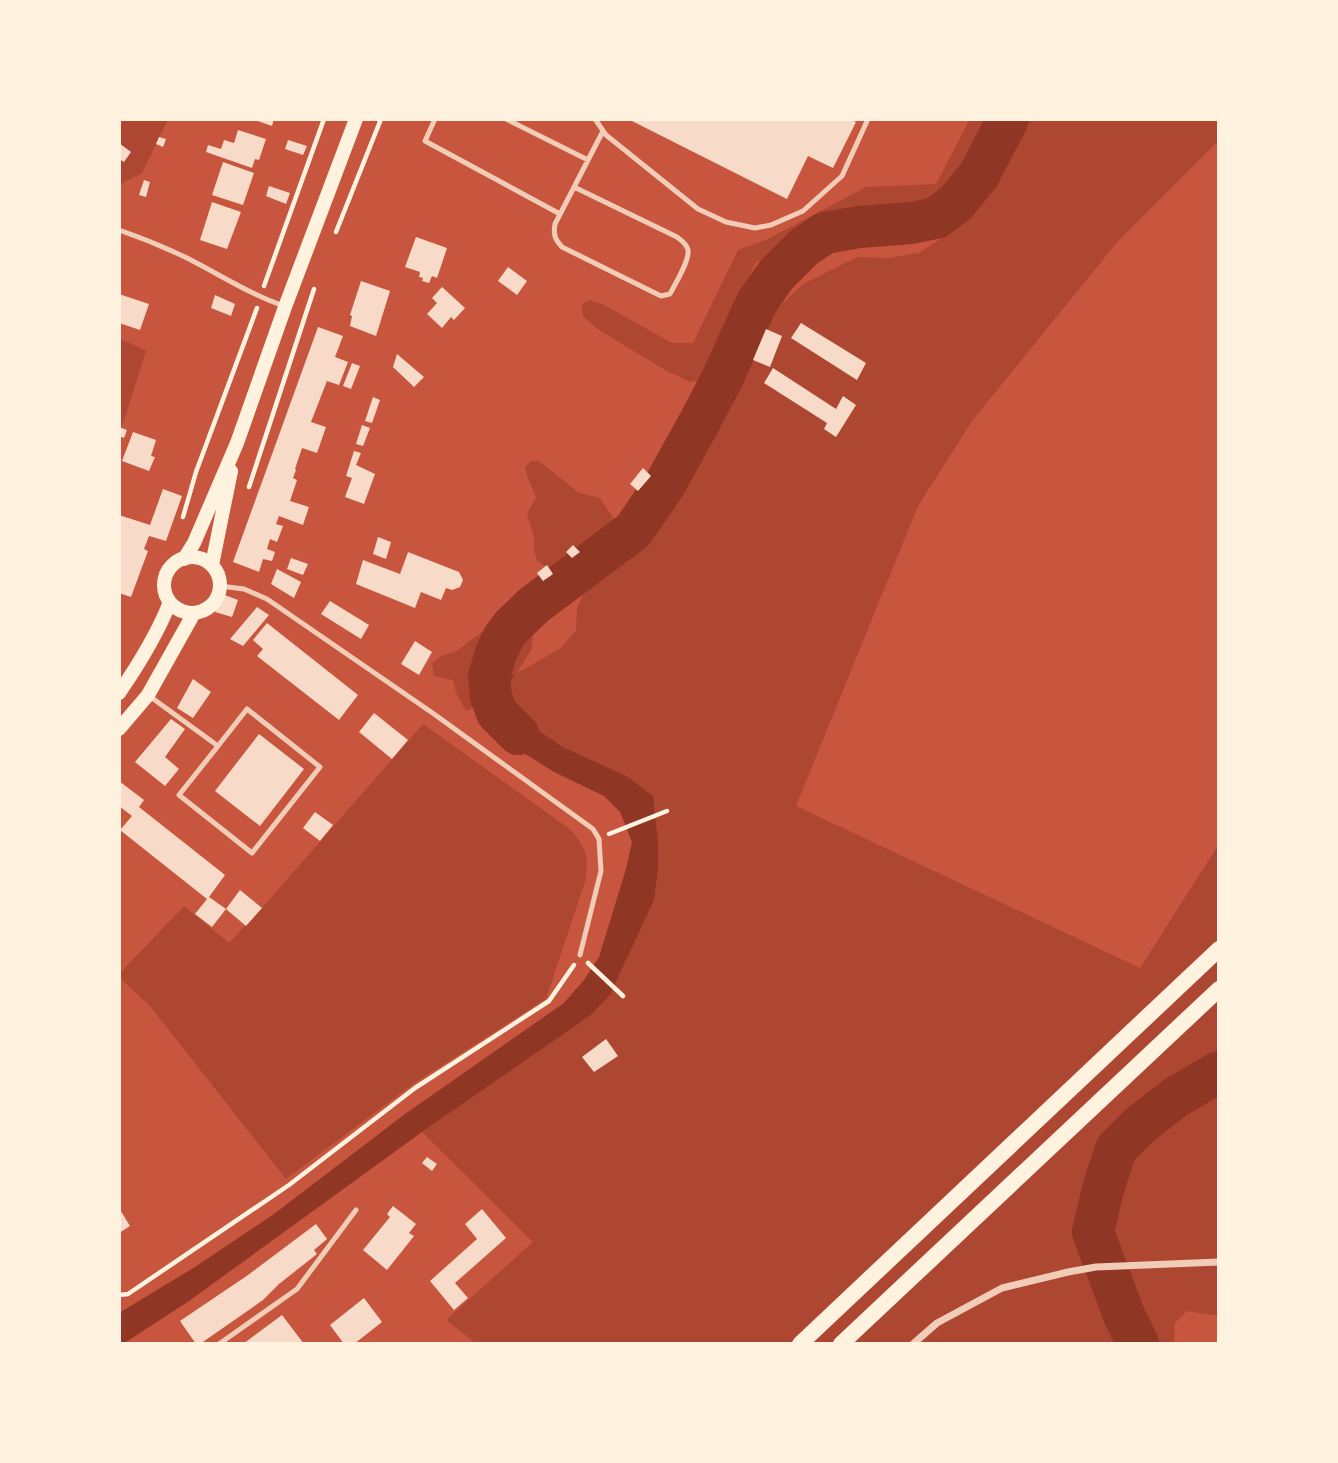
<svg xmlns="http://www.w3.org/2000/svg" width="1338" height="1463" font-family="'Work Sans',sans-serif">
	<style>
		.green { fill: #ae4732 }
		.water { fill: #8f3625 }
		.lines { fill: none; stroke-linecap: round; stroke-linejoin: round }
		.river { stroke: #8f3625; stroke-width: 42 }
		.building { fill: #f7dbc8 }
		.path { stroke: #fff3e0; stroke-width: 4.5 }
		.service { stroke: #f1ccb7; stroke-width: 5 }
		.minor { stroke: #f1ccb7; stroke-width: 7 }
		.secondary { stroke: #fff3e0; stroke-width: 14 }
		.primary { stroke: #fff3e0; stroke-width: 16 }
	</style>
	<rect width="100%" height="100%" fill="#c8553d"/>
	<path class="green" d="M 119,119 L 168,119 L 142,173 L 119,185 Z
		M 970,119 L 997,119 L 983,145 L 946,202 L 921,215 L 891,218 L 813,232 L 785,250 L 756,262 L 699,380 L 690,382 L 665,370 L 596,328 L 583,316 L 582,304 L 590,300 L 604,305 L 672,343 L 693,343 L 738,250 L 768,239 L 866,187 L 936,184 Z
		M 1026,119 L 1219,119 L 1219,140 L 1118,241 L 972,421 L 918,506 L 796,806 L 1140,968 L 1219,844 L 1219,1316 L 1187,1311 L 1175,1323 L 1174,1344 L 477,1344 L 446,1320 L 533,1242 L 422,1132 L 591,1015 L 610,995 L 654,900 L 658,870 L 658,840 L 653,796 C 624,780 515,727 506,700 C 503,689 509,683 514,675 L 502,677 L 481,693 L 474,707 L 466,711 L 456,693 L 453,680 L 434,676 L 432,664 L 441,656 L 455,652 L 519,605 L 531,605 L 533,622 L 532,649 L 516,674 L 561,648 L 576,630 L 577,608 L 584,593 L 652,536 L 730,409 L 763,322 L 803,284 L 857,257 L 888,258 L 919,253 L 957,228 L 979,207 Z
		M 119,338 L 146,351 L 119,436 Z
		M 531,461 L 539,461 L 579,493 L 600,498 L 616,522 L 607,545 L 557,570 L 549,569 L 537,561 L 534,550 L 534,536 L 527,514 L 536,498 C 533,487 527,479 525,467 Z
		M 423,724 L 571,830 C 587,850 589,857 585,882 L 546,999 L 413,1084 L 286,1179 L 150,1006 L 119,977 L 119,974 L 184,906 L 229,943 L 262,908 Z"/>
	<path class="water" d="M 515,675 L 508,683 L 505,692 L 507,702 L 524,721 L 563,747 L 628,777 L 653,796 L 658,840 L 658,870 L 654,900 L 610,995 L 591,1015 L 422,1132 L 189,1301 L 123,1344 L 119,1344 L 119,1313 L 195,1267 L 274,1214 L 405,1114 L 564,1003 L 584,980 L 599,957 L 626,869 L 632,842 L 620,812 L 604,796 L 554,772 L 511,745 L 474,707 C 484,689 494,678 515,675 Z"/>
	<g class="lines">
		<path class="river" d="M 518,734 L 497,713 L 491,697 L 489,677 L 496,653 L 503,638 L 512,626 L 534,605 L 633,531 L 664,486 L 700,421 L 723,377 L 757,302 L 776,275 L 804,247 L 825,233 L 859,227 L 911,223 L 936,218 L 955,204 L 979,175 L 1008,119
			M 1138,1344 L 1124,1315 L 1093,1232 L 1103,1189 L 1116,1149 L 1140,1125 L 1176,1097 L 1219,1072"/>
	</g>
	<path class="building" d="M 252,119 L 274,119 L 272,126 Z
		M 628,119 L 849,119 L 856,122 L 833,168 L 808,156 L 787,199 Z
		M 238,130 L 266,139 L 259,160 L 255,159 L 252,168 L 206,152 L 208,145 L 221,149 L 224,140 L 234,143 Z
		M 159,137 L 166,139 L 163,147 L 156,144 Z
		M 288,140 L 307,146 L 303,155 L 285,149 Z
		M 119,143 L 131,152 L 124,162 L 119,159 Z
		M 223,162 L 254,173 L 243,205 L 212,195 Z
		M 144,180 L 150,182 L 146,197 L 139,195 Z
		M 269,186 L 290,193 L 286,204 L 266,196 Z
		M 212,202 L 241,212 L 227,249 L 200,240 Z
		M 416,237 L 447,248 L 437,278 L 432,276 L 429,283 L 422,281 L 423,278 L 419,277 L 420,272 L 405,267 Z
		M 508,267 L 527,281 L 517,295 L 498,281 Z
		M 361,281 L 390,291 L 376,336 L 350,326 L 352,316 L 350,315 Z
		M 442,287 L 465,308 L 454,320 L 451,317 L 442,328 L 427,314 L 437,303 L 432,298 Z
		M 119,294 L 149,304 L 140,330 L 119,323 Z
		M 215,295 L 235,304 L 231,316 L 211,308 Z
		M 801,323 L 866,363 L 857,380 L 791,338 Z
		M 318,327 L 343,336 L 335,357 L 348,362 L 339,385 L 327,381 L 311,422 L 326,427 L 317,453 L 302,448 L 295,469 L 296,470 L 293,478 L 297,480 L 290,501 L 309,507 L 303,525 L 279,516 L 276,524 L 283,526 L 277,542 L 270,539 L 267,549 L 275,552 L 272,561 L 263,559 L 259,572 L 233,562 Z
		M 766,329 L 782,336 L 770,367 L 753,360 Z
		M 397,354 L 424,377 L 414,387 L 393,367 Z
		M 352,363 L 360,366 L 351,389 L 343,386 Z
		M 773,368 L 836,409 L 843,396 L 856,405 L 836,437 L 824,429 L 827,423 L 764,383 Z
		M 373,397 L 380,400 L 372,423 L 365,421 Z
		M 362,425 L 370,428 L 363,446 L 356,444 Z
		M 119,427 L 127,430 L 124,438 L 119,436 Z
		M 133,432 L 156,440 L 151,456 L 155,457 L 149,471 L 122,461 Z
		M 354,451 L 361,453 L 356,465 L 375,474 L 364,504 L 345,497 L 352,478 L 346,476 Z
		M 643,468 L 651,476 L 638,491 L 630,484 Z
		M 163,489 L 182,496 L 166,541 L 149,536 L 144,549 L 148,551 L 131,597 L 119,593 L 119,515 L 150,525 Z
		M 378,537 L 391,542 L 386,559 L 373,554 Z
		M 573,545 L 580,552 L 572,558 L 566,552 Z
		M 408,552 L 459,572 L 463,580 L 460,587 L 452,590 L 446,588 L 441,600 L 421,592 L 415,608 L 356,584 L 363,560 L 400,574 Z
		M 291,558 L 308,564 L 303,575 L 287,569 Z
		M 547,565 L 553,574 L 543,581 L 537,573 Z
		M 277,569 L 301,582 L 294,598 L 271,584 Z
		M 222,594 L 238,600 L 232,617 L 215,612 Z
		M 330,601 L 369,625 L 361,639 L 321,614 Z
		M 257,607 L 269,615 L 243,646 L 230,639 Z
		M 267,623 L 358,695 L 339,720 L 257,656 L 263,649 L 253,640 Z
		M 415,641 L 432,652 L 419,675 L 401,664 Z
		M 193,679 L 211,692 L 193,718 L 177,708 Z
		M 374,713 L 408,740 L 392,759 L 359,732 Z
		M 171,719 L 185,729 L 165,757 L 179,769 L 165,786 L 135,762 Z
		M 259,734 L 304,769 L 260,826 L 215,791 Z
		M 119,781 L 144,800 L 139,807 L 225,875 L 209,897 L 226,909 L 212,927 L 195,914 L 207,899 L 120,830 L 132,816 L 119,806 Z
		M 315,812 L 333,825 L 320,841 L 303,828 Z
		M 240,890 L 262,908 L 246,926 L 226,909 Z
		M 606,1039 L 618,1056 L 594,1072 L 582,1057 Z
		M 427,1157 L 437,1164 L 432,1171 L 422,1163 Z
		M 393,1206 L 416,1224 L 409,1233 L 414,1236 L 387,1270 L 363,1250 L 390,1217 L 387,1214 Z
		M 119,1208 L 130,1226 L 119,1233 Z
		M 482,1209 L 506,1238 L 455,1283 L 468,1298 L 454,1310 L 430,1281 L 477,1239 L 465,1224 Z
		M 316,1224 L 327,1239 L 314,1250 L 317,1254 L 279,1284 L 263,1300 L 200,1344 L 196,1344 L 180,1321 L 248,1275 Z
		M 364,1298 L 382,1322 L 354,1344 L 344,1344 L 330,1325 Z
		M 282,1315 L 304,1344 L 243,1344 Z"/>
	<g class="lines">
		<path class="path" d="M 336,232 L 381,119
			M 264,286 L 324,119
			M 249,487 L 314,289
			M 183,517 L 196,472 L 257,308
			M 609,834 L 667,811
			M 588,963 L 623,996
			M 119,1295 L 128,1294 L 289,1185 L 415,1088 L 549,1001 L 574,965"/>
		<path class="service" d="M 435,119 L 425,141 L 560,214
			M 506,119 L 588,160
			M 595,119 L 606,135 L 698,209 L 726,222 L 755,228 L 771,225 L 803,211 L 842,176 L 868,119
			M 574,187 L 677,237 C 681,240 687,244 688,250 C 690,260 675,284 670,294 L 661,296 L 562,247 C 555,239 553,235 555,224 L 603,131
			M 119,230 C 142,238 164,247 185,257 C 219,274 249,294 284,306
			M 220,586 L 244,589 L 267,599 L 434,714 L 593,829 L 599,839 L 601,871 L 580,955
			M 148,695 L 218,746 L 179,795 L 252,853 L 320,767 L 247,709 L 218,746
			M 219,1344 L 297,1289 L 356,1210"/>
		<path class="minor" d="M 913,1344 L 937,1323 L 1002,1288 L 1068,1272 L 1096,1267 L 1219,1262"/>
		<path class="secondary" d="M164 585a28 28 0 1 1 56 0a28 28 0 1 1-56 0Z
			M 184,559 L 194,543 L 237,443 L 285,307 L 356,119
			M 212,565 L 231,471
			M 119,693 C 139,664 157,635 170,602
			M 119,729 L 148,695 L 194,613"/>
		<path class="primary" d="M 800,1344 L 1219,949
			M 841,1344 L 1219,989"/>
	</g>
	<rect width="1338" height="1463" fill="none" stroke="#fff3e0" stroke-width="242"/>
</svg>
